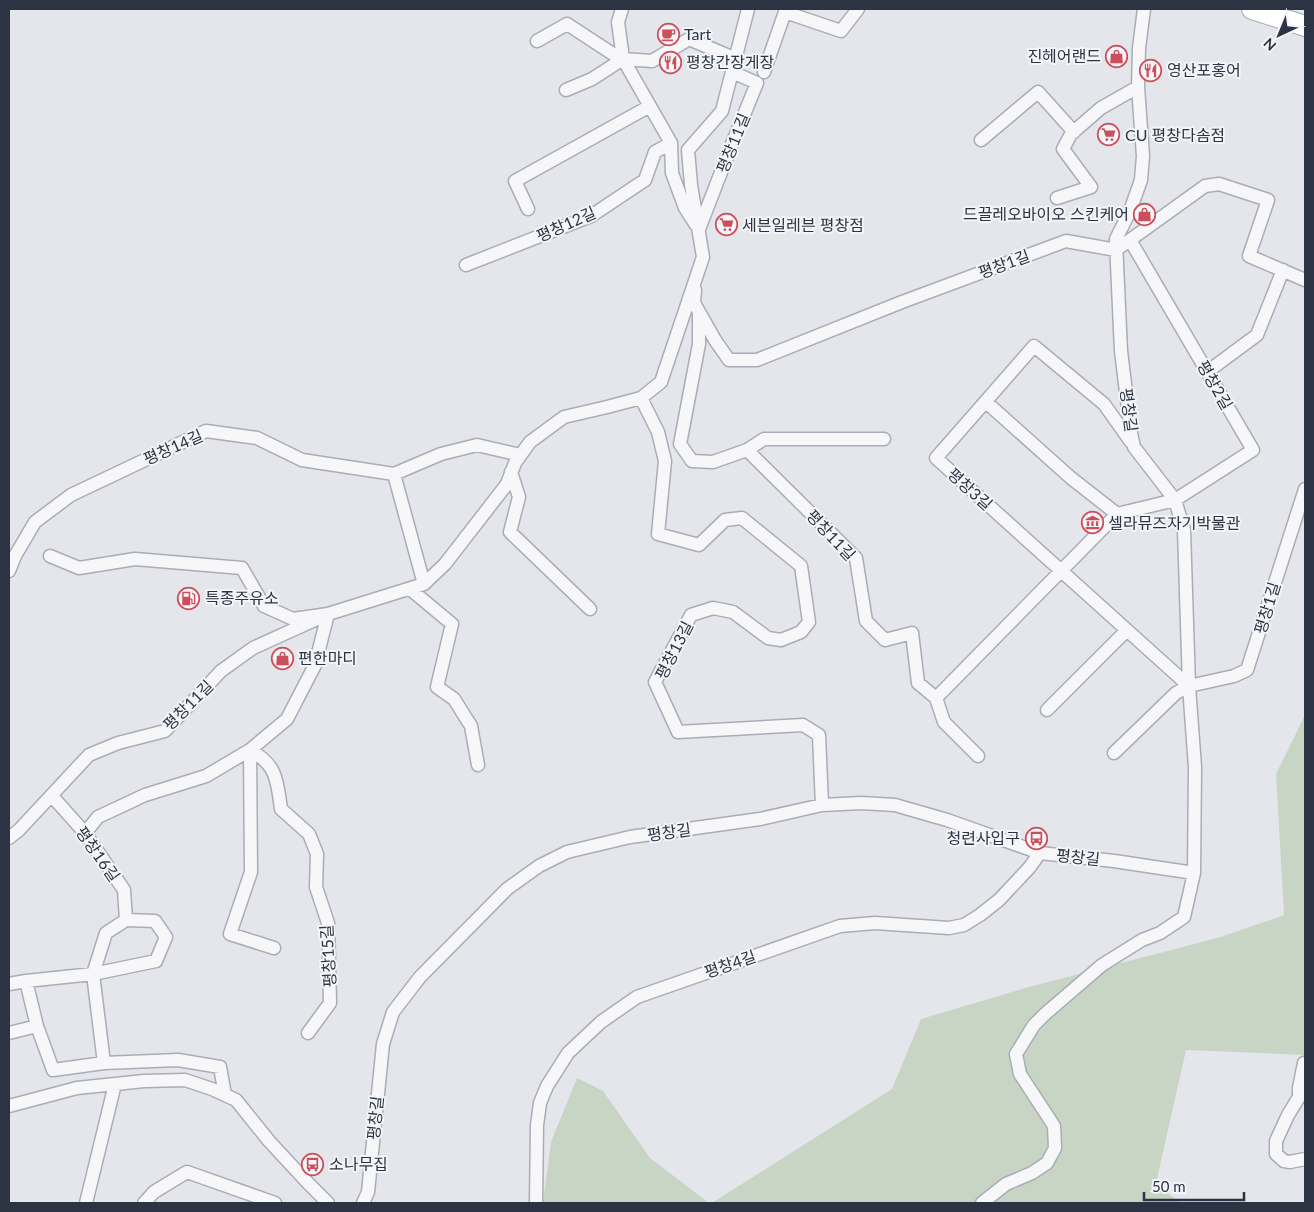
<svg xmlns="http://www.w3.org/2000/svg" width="1314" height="1212" font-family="Lato,'Noto Sans KR',sans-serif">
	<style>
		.green { fill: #c8d5c5 }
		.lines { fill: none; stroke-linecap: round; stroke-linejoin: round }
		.street-casing { stroke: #a9adb5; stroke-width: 15 }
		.primary-casing { stroke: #a3aab7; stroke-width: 22 }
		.street { stroke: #f7f7f9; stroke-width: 12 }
		.primary { stroke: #fff; stroke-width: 20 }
		.labels { text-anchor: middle; stroke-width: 4; stroke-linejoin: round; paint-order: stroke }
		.poi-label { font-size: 16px; fill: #2c3343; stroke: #f4f5f8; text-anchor: start }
		.street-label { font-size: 16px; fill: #2c3343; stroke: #f4f5f8 }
	</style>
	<rect width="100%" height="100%" fill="#e4e6eb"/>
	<path class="green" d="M 1305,715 L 1305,1055 L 1186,1050 L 1156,1183 L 1180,1203 L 712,1203 L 892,1089 L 921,1019 L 1029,987 L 1221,937 L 1284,915 L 1276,774 Z
		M 577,1078 L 603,1091 L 650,1158 L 709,1203 L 543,1203 L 551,1142 Z"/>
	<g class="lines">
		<defs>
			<path id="street" d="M 622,9 L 618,22 L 623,59 L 671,143 L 672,173 L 685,208 L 696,225
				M 537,41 L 567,24 L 616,56 L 622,49
				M 764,72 L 785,12 L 841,31 L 858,9
				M 566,90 L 592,79 L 623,59 L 652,61 L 689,39 L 736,59
				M 981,140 L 1038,92 L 1074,132
				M 1057,198 L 1091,187 L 1063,149 L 1071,134 L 1101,108 L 1138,87
				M 528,209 L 515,181 L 650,106
				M 699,229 L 732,144 L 757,83 L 732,72
				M 466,265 L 591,216 L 645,180 L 655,152 L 671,143
				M 695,290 L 694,303 L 715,340 L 729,360 L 757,360 L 902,302 L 1066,241 L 1116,250 L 1205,186 L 1219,184 L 1268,200 L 1249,256 L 1305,280
				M 699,313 L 699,344 L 680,444 L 692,461 L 713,462 L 747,450 L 856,558 L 866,621 L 885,640 L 912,633 L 918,683 L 936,698 L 944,722 L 978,756
				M 1207,372 L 1257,335 L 1283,270
				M 641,398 L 658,432 L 665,461 L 658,534 L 699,545 L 725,520 L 742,518 L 801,566 L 809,622 L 801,632 L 781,640 L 768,638 L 733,612 L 713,608 L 691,615 L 655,682 L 678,732 L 803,725 L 819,735 L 822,805
				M 986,402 L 1071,478 L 1117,514
				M 1131,442 L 1104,404 L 1034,346 L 936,458 L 1189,686
				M 747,450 L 764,439 L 884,439
				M 511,472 L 519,497 L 510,532 L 590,609
				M 394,474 L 424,584
				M 50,556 L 79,568 L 135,559 L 242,568 L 264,606 L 293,619 L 328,614 L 315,665 L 287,719 L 250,750 L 251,872 L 230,934 L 274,948
				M 9,571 L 15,556 L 35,522 L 71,495 L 206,431 L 257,438 L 302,460 L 394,474 L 441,454 L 477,445 L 520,455
				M 410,589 L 452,624 L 437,687 L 454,699 L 471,726 L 478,765
				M 936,698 L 1117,514 L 1175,500 L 1253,450 L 1130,240
				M 1047,710 L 1127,630
				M 1114,753 L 1176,693 L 1189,686 L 1234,676 L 1247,670 L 1305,489
				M 52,796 L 85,833 L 124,890 L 126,920
				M 85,833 L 98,817 L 145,795 L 206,776 L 250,750 C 277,765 277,780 281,809 L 309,834 L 317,854 L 316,887 L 328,923 L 330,1003 L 308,1033
				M 9,838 L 19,830 L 89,755 L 118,743 L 165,731 L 221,671 L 253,648 L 328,614 L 424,584 L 445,564 L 507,484 L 515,463 L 530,442 L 564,417 L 607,407 L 641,398 L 661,382 L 703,257 L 691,185 L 688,150 L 722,111 L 748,9
				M 26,981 L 93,974 L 156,961 L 166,937 L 155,921 L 126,920 L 106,933 L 93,974 L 104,1063
				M 9,984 L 26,981 L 37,1026 L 53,1070 L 104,1063 L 178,1060 L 220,1067 L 225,1095
				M 9,1033 L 37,1026
				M 1304,1063 L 1299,1088 L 1299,1097 L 1288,1115 L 1276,1141 L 1276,1154 L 1284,1161 L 1290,1162 L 1305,1159
				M 9,1106 L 77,1088 L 144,1081 L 185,1080 L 212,1089 L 236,1100 L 269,1141 L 307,1182 L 328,1203
				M 86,1203 L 115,1084
				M 144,1203 L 154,1192 L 187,1172 L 275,1203
				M 363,1203 L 368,1192 L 383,1044 L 393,1012 L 420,977 L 507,889 L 539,866 L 567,852 L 630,837 L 760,819 L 822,805 L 861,803 L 895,805 L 947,820 L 1040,853 L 1114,861 L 1194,873
				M 536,1203 L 537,1125 L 540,1103 L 547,1086 L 568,1053 L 601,1022 L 637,997 L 840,926 L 875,923 L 949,928 L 964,925 L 980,915 L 999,900 L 1029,868 L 1040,853
				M 982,1203 L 1006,1184 L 1032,1173 L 1047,1163 L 1055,1148 L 1054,1126 L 1020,1074 L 1016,1054 L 1034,1025 L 1045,1014 L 1102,965 L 1142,940 L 1160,933 L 1184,917 L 1194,873 L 1195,767 L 1189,686 L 1184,530 L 1175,500 L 1134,447 L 1131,433 L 1121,351 L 1117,264 L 1116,239 L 1130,211 L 1141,180 L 1143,156 L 1138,87 L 1139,48 L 1144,9"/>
			<path id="primary" d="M 1252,9 L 1305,26"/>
		</defs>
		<use href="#street" class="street-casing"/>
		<use href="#primary" class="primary-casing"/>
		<use href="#street" class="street"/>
		<use href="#primary" class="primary"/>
	</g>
	<defs>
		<symbol id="cafe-ring" viewBox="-11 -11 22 22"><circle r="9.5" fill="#f4f5f8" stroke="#ca4f5b" stroke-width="1.5"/><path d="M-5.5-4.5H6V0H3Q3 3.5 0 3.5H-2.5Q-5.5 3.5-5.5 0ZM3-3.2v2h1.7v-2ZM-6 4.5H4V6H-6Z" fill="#ca4f5b"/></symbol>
		<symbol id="shop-ring" viewBox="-11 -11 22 22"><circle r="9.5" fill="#f4f5f8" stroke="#ca4f5b" stroke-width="1.5"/><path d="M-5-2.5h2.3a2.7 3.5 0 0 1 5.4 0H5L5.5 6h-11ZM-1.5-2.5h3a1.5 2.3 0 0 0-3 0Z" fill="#ca4f5b"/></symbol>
		<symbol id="restaurant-ring" viewBox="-11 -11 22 22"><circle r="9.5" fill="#f4f5f8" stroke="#ca4f5b" stroke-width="1.5"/><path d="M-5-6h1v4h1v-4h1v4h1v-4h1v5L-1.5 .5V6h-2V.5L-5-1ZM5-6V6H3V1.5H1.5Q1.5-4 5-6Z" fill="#ca4f5b"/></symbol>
		<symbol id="supermarket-ring" viewBox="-11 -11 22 22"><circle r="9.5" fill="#f4f5f8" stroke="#ca4f5b" stroke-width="1.5"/><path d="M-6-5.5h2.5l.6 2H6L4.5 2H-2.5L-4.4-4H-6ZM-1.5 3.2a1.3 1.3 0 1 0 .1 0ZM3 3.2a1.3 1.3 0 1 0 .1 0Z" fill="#ca4f5b"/></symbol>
		<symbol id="museum-ring" viewBox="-11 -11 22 22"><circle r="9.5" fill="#f4f5f8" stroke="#ca4f5b" stroke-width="1.5"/><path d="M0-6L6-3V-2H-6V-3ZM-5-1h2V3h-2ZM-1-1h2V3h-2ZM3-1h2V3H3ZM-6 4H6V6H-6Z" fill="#ca4f5b"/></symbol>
		<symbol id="fuel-ring" viewBox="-11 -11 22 22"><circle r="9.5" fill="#f4f5f8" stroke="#ca4f5b" stroke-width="1.5"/><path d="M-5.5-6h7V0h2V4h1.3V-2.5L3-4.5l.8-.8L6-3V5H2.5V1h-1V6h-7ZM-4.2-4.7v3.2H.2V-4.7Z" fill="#ca4f5b"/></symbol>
		<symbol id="bus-ring" viewBox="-11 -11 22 22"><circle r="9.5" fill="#f4f5f8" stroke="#ca4f5b" stroke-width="1.5"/><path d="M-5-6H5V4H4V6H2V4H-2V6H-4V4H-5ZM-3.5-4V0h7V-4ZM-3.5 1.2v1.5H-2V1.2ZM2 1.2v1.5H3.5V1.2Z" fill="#ca4f5b"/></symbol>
	</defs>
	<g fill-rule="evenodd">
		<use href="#cafe-ring" x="656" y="22" width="25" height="25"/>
		<use href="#shop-ring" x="1104" y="44" width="25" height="25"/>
		<use href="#restaurant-ring" x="658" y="50" width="25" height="25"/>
		<use href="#restaurant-ring" x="1138" y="58" width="25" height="25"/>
		<use href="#supermarket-ring" x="1096" y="122" width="25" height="25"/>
		<use href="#shop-ring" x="1132" y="202" width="25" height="25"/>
		<use href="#supermarket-ring" x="714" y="212" width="25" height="25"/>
		<use href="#museum-ring" x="1080" y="510" width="25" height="25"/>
		<use href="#fuel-ring" x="176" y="586" width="25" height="25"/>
		<use href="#shop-ring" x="270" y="646" width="25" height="25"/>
		<use href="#bus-ring" x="1024" y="826" width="25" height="25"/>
		<use href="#bus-ring" x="300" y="1152" width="25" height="25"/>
	</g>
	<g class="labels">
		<g class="poi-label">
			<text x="684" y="40">Tart</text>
			<text x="1101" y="62" text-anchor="end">진헤어랜드</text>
			<text x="686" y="68">평창간장게장</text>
			<text x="1167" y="76">영산포홍어</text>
			<text x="1125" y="141">CU 평창다솜점</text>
			<text x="1129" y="220" text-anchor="end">드끌레오바이오 스킨케어</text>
			<text x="742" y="231">세븐일레븐 평창점</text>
			<text x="1108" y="529">셀라뮤즈자기박물관</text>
			<text x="205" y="604">특종주유소</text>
			<text x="298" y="664">편한마디</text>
			<text x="1020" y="844" text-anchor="end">청련사입구</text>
			<text x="329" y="1170">소나무집</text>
		</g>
		<g class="street-label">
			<text transform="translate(733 143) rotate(-68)" y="6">평창11길</text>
			<text transform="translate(566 224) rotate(-24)" y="6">평창12길</text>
			<text transform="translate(1004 264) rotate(-20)" y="6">평창1길</text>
			<text transform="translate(1215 385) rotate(60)" y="6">평창2길</text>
			<text transform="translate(1129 410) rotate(83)" y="6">평창길</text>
			<text transform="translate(173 447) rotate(-24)" y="6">평창14길</text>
			<text transform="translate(970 489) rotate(42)" y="6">평창3길</text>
			<text transform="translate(831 535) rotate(47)" y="6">평창11길</text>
			<text transform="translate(1267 608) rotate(-73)" y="6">평창1길</text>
			<text transform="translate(674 650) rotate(-63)" y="6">평창13길</text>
			<text transform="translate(188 705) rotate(-45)" y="6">평창11길</text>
			<text transform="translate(669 832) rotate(-8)" y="6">평창길</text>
			<text transform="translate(98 854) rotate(55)" y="6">평창16길</text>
			<text transform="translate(1078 857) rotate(6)" y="6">평창길</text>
			<text transform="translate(328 956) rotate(-93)" y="6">평창15길</text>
			<text transform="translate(730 964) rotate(-19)" y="6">평창4길</text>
			<text transform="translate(375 1118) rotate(-84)" y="6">평창길</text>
		</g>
	</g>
	<rect width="1314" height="1212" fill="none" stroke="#2c3343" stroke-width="20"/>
	<g transform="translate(1279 35) rotate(224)" stroke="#f4f5f8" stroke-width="4" paint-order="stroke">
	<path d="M0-4L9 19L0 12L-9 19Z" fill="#2c3343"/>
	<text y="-8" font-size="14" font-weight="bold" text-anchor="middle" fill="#2c3343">N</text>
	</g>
	<path d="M1144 1192v8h100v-8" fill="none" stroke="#2c3343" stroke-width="2.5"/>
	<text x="1152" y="1192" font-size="15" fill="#2c3343" stroke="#f4f5f8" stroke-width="4" paint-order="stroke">50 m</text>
</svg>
